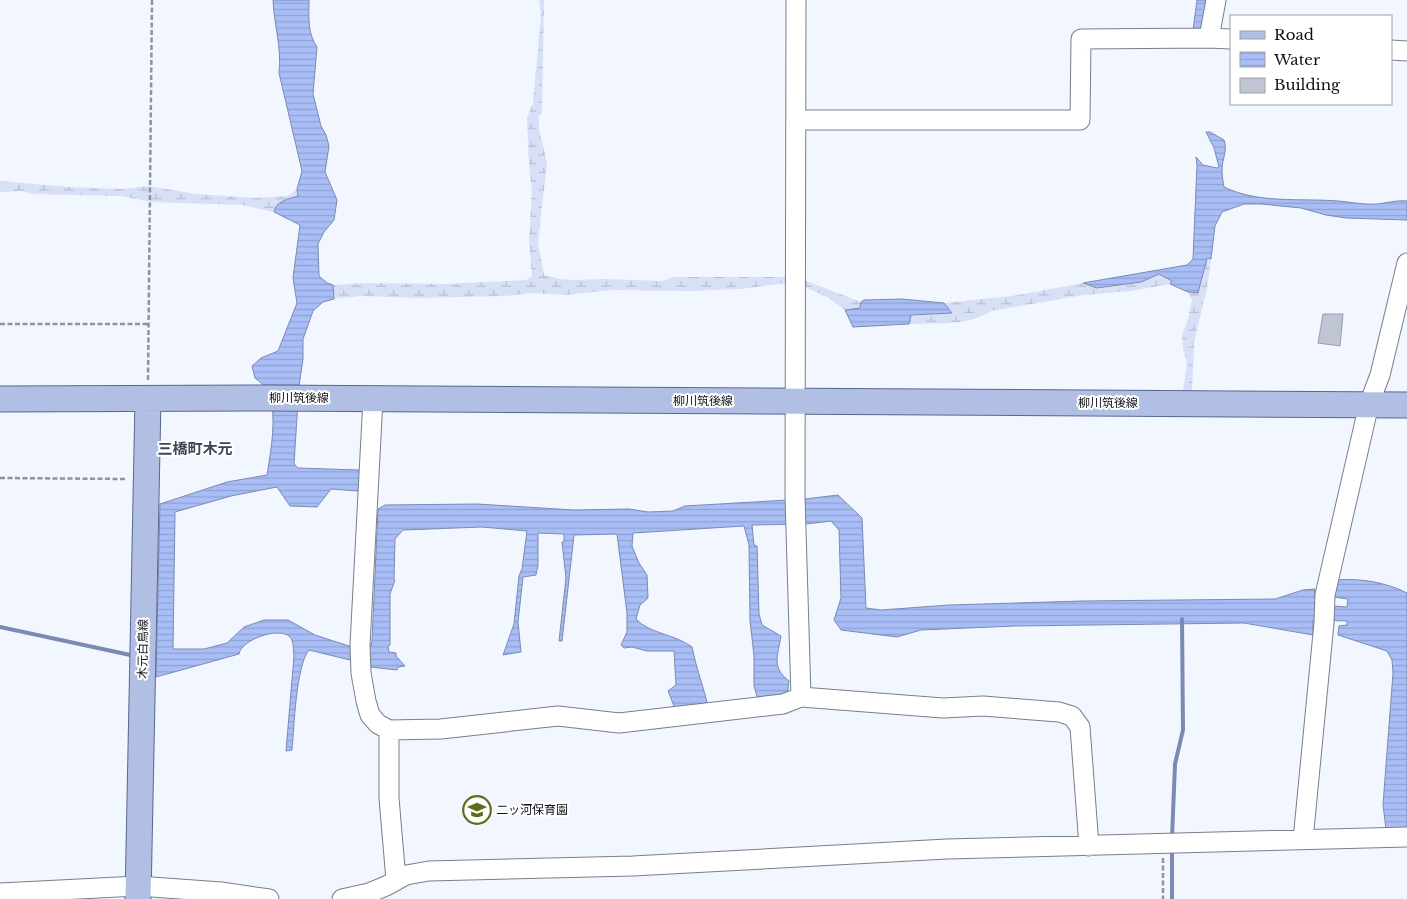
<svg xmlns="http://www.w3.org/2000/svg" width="1407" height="899" font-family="'Libre Baskerville','Noto Sans JP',serif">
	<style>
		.wetland { fill: url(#wetland-marsh) }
		.water { fill: url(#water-rules); stroke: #7b8ab3 }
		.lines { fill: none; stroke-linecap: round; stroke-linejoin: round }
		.stream { stroke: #7b8ab3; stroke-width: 4 }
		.building { fill: #bfc5d3; stroke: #9a9fad }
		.minor-casing { stroke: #797e8c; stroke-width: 21 }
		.major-casing { stroke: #576792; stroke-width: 27 }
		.path { stroke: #90939b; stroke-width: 2.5; stroke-dasharray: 5 2.5; stroke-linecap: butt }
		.minor { stroke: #fff; stroke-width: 19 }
		.major { stroke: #b2bfe5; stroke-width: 25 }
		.labels { text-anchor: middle; stroke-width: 4; stroke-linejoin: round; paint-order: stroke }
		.street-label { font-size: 12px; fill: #0f1116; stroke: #fff }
		.poi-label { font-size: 12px; fill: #0f1116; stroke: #fff; text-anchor: start }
		.quarter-label { font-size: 15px; font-weight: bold; fill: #404551; stroke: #fff }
	</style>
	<defs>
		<pattern id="wetland-marsh" width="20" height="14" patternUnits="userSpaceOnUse" patternTransform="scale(1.25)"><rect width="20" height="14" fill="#d7e0f6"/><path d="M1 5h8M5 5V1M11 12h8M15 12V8" fill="none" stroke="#b7bfd2"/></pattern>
		<pattern id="water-rules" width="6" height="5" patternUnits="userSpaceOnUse" patternTransform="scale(1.25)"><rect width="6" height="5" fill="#a9bef6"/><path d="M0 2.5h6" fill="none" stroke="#90a2d2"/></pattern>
	</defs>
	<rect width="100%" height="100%" fill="#f2f6ff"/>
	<path class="wetland" d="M 539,0 L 544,0 L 542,113 L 539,116 L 539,129 L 547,163 L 538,242 L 544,275 L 560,279 L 574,280 L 604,279 L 663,281 L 674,277 L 796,277 L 861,302 L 860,308 L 845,310 L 829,298 L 794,282 L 740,289 L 690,291 L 611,290 L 566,295 L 530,293 L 505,296 L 419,298 L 360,296 L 334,299 L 333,285 L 366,283 L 446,284 L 527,280 L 532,276 L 529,242 L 532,191 L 529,164 L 527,118 L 533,103 L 541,15 Z
		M 0,181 L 68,187 L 122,189 L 149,186 L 196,194 L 256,198 L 287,196 L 297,189 L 298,196 C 288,199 277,201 274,212 L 242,205 L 152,202 L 121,196 L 33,194 L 22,191 L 0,192 Z
		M 1207,258 L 1211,259 L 1207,288 L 1194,342 L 1192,392 L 1183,391 L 1187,363 L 1183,349 L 1182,335 L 1188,319 L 1192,300 L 1188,292 L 1198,293 Z
		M 1159,274 L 1172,281 L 1170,284 L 1131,291 L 1083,295 L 991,311 C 968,326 936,323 909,324 L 911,315 L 952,313 L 944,303 L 1012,296 L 1083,283 L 1098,289 L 1141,282 Z"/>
	<path class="water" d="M 273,0 L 309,0 C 309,16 307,33 317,47 L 313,94 L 321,126 L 326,135 L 329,146 L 325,172 L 337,200 L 334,220 L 324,232 L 318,244 L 319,276 L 327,283 L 333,285 L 334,299 L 323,302 L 313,311 L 303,339 L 303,359 L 299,386 L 294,464 L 298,468 L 359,470 L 367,477 L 363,494 L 358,491 L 331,489 L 317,507 L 290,506 L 277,487 L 231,496 L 175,512 L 173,649 L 204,649 L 227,643 L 244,627 L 264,620 L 288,620 L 315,635 L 349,646 L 371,646 L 372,641 L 378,509 L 385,505 L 477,504 L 574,510 L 629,509 L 648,512 L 673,511 L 685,506 L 805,499 L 838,495 L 862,518 L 866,608 L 881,610 L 949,605 L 1083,601 L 1275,599 L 1303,590 L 1315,589 L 1314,598 L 1332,603 L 1332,606 L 1347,607 L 1348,599 L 1333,597 L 1336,580 C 1359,578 1386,582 1407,593 L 1407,834 L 1386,829 L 1383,805 L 1393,673 L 1392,660 L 1387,651 L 1338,635 L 1339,626 L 1347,625 L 1347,621 L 1313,620 L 1313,635 L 1244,623 L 1015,626 L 921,630 L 897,637 L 841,630 L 834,620 L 841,598 L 839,530 L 831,521 L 806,524 L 752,525 L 754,545 L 757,546 L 759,614 L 762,625 L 781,636 C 778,656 771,667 789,681 L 787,697 L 759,703 L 754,686 L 754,656 L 750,620 L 749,545 L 744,526 L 633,533 L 632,546 L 639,563 L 647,575 L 648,598 L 640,605 L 636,619 C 650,634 675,634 692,647 C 696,668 704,688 709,710 L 676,711 L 668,691 L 676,685 L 674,651 L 647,651 L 632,647 L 624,648 L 621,645 L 627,632 L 627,613 L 617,534 L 574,535 L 562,641 L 559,641 L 566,578 L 562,542 L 564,542 L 564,534 L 538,533 L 538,565 L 536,575 L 523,577 L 518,622 L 521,652 L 503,655 L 514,624 L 519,576 L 522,569 L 527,531 L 482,527 L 403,530 L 395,539 L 394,579 L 395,580 L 390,594 L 390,645 L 388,646 L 389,652 L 396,653 L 396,656 L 405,666 L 398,667 L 397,670 L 370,667 L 350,660 L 309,650 C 296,665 294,729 292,750 L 286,751 L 294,656 C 293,650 294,641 290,637 C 279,626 241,640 239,654 L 156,677 L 160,504 L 227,482 L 267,475 C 272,444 276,422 270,390 L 255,378 L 252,366 L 261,358 L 278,351 L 297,303 L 293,278 L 300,225 L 274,212 C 276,201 288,199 298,196 L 297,189 L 302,171 L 279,73 C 282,48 274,25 273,0 Z
		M 1197,0 L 1210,0 L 1203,30 L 1193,30 Z
		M 1206,132 L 1210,132 L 1224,140 C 1228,151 1222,158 1222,170 C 1222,175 1223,182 1224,187 C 1259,204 1301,198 1338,201 C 1351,202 1364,205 1377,204 C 1387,203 1396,200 1407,201 L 1407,220 L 1346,218 L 1326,215 L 1301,208 L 1261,204 L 1244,204 L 1222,212 L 1215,226 L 1211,259 L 1207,258 L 1198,293 L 1188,292 L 1170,284 L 1172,281 L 1159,274 L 1141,282 L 1097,288 L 1083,283 L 1187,265 L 1193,259 L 1197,165 L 1196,157 L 1203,165 L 1217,168 L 1219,167 L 1214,148 Z
		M 902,299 L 944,303 L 952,313 L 911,315 L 909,324 L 853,327 L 845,310 L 860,308 L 861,302 L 864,300 Z"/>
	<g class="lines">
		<path class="stream" d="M 0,627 L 135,656
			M 1172,838 L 1175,764 L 1183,730 L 1182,619
			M 1172,848 L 1172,899"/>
	</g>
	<path class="building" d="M 1323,314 L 1343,314 L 1340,346 L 1318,343 Z"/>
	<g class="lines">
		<defs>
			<path id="minor" d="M 796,0 L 795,496 L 801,697
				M 1209,38 L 1216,0
				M 1391,50 L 1407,51
				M 796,120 L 1080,120 L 1081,39 L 1209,38 L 1231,39
				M 373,399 L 360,645 L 361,673 L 366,701 L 370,715 L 378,724 L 389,730 L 441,729 L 558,716 L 619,723 L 783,704 L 801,697 L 943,708 L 983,706 L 1059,712 L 1072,716 L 1080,727 L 1089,846
				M 389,730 L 389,798 L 396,880
				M 1303,840 L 1324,623 L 1325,595 L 1369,404 L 1380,375 L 1407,263
				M 0,893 L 138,886 L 221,892 L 269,899
				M 342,899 L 369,893 L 386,886 L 406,875 L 429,871 L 633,866 L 947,849 L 1407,837"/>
			<path id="major" d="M 0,399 L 265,398 L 1407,405
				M 138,899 L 148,399"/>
		</defs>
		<use href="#minor" class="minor-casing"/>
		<use href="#major" class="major-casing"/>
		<path class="path" d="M 0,324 L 149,324
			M 148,380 L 152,0
			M 0,478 L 127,479
			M 1163,858 L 1163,899"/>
		<use href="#minor" class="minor"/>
		<use href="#major" class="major"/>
	</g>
	<defs>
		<symbol id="school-ring" viewBox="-11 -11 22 22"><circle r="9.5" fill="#fff" stroke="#5e6d17" stroke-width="1.5"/><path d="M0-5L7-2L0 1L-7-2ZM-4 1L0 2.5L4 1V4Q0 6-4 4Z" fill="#5e6d17"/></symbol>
	</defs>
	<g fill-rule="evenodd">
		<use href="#school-ring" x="461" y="794" width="32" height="32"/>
	</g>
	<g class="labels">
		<g class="street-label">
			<text x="299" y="402">柳川筑後線</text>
			<text x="703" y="405">柳川筑後線</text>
			<text x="1108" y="407">柳川筑後線</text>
			<text transform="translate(143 649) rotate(-89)" y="4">木元白鳥線</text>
		</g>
		<g class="poi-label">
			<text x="496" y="814">二ッ河保育園</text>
		</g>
		<g class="quarter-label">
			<text x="195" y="454">三橋町木元</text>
		</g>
	</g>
	<rect x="1230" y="15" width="162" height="90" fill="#ffffff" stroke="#9fa0a2"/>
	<rect x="1240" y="31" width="25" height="8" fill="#b2bfe5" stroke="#9fa0a2"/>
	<text x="1274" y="40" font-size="15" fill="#0f1116">Road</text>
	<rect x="1240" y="52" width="25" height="15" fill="url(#water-rules)" stroke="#9fa0a2"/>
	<text x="1274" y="65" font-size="15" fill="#0f1116">Water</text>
	<rect x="1240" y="78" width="25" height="15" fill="#bfc5d3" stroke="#9fa0a2"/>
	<text x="1274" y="90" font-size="15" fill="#0f1116">Building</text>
</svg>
